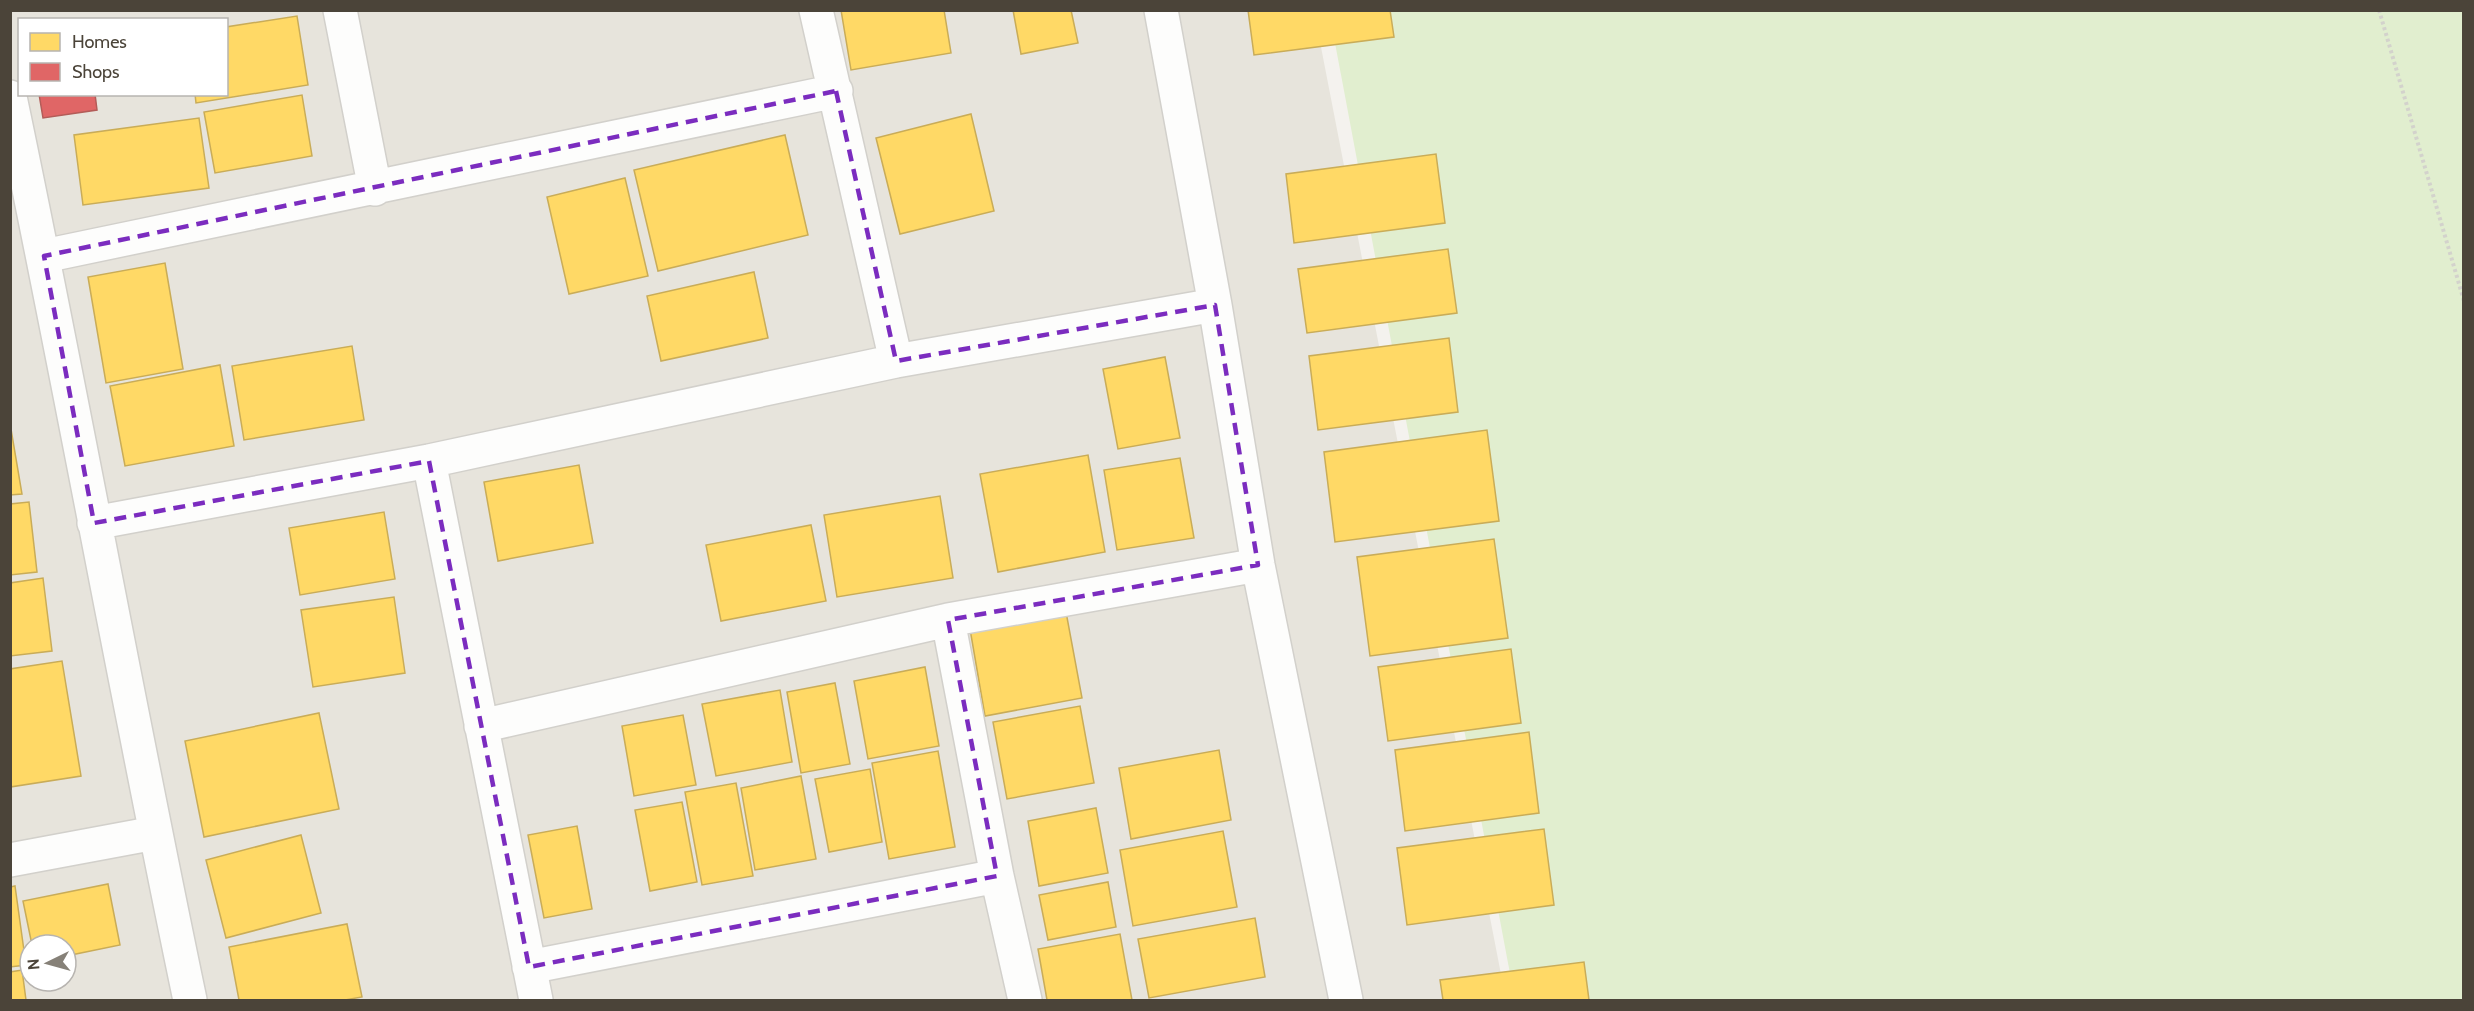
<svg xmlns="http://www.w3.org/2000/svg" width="2474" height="1011" font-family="Cabin,sans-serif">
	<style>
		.residential { fill: #e7e4dc; fill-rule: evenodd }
		.green { fill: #e1eecf }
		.homes { fill: #ffd966; stroke: #c9ac58; stroke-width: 1.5 }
		.shops { fill: #e06666; stroke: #b35c58; stroke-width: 1.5 }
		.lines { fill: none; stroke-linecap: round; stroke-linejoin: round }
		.street-casing { stroke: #d2d0cb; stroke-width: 36 }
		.path { stroke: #d3d2cc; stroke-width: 4; stroke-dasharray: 3 3; stroke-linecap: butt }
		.street { stroke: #fdfdfc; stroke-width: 33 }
		.marked { fill: none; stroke: #7b2cbf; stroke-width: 4.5; stroke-dasharray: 12 8; stroke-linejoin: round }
	</style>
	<rect width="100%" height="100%" fill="#f4f2ee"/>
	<path class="residential" d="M 10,11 L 1314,11 L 1506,1000 L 11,1000 ZM 20,20 L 226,20 L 226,94 L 20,94 ZM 30,945 L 66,945 L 66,981 L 30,981 Z"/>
	<path class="green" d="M 1329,11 L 2463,11 L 2463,1000 L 1515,1000 Z"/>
	<path class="homes" d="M 841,10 L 944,10 L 951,53 L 851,70 Z
		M 1013,10 L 1071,10 L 1078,43 L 1021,54 Z
		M 1248,10 L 1390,10 L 1394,37 L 1254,55 Z
		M 297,16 L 308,85 L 196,103 L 195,94 L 226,94 L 226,27 Z
		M 302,95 L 312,156 L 215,173 L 204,112 Z
		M 971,114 L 994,211 L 900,234 L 876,138 Z
		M 199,118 L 209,188 L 83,205 L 74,135 Z
		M 785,135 L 808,235 L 658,271 L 634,170 Z
		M 1436,154 L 1445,223 L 1294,243 L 1286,174 Z
		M 625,178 L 648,276 L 569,294 L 547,197 Z
		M 1448,249 L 1457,313 L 1307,333 L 1298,269 Z
		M 165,263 L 183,369 L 106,383 L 88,277 Z
		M 754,272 L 768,338 L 661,361 L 647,296 Z
		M 1449,338 L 1458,412 L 1318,430 L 1309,356 Z
		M 352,346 L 364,420 L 244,440 L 232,366 Z
		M 1165,357 L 1180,438 L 1118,449 L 1103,369 Z
		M 220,365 L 234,446 L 125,466 L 110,386 Z
		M 10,423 L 22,494 L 10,495 Z
		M 1487,430 L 1499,521 L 1335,542 L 1324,452 Z
		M 1088,455 L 1105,552 L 998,572 L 980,474 Z
		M 1180,458 L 1194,538 L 1117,550 L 1104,470 Z
		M 579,465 L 593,543 L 498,561 L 484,482 Z
		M 940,496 L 953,578 L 837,597 L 824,515 Z
		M 29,502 L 37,572 L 10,575 L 10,504 Z
		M 384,512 L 395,579 L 300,595 L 289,528 Z
		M 811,525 L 826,601 L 721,621 L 706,545 Z
		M 1494,539 L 1508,638 L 1370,656 L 1357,557 Z
		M 43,578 L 52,651 L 10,656 L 10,583 Z
		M 394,597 L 405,673 L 313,687 L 301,610 Z
		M 1066,612 L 1082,698 L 985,716 L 970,629 Z
		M 1511,649 L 1521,723 L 1388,741 L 1378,667 Z
		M 62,661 L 81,776 L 10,787 L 10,669 Z
		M 925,667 L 939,746 L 868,759 L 854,681 Z
		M 835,683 L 850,764 L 801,773 L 787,692 Z
		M 780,690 L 792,762 L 716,776 L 702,704 Z
		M 1080,706 L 1094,783 L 1007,799 L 993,722 Z
		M 319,713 L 339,809 L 204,837 L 185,741 Z
		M 683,715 L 696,785 L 634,796 L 622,726 Z
		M 1529,732 L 1539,813 L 1405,831 L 1395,750 Z
		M 1219,750 L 1231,820 L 1131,839 L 1119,768 Z
		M 938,751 L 955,847 L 889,859 L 872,763 Z
		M 870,769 L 882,842 L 829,852 L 815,779 Z
		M 801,776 L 816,859 L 755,870 L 741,788 Z
		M 736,783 L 753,876 L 702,885 L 685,792 Z
		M 682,802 L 697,882 L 650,891 L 635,810 Z
		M 1096,808 L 1108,873 L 1039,886 L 1028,821 Z
		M 577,826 L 592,909 L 544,918 L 528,835 Z
		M 1544,829 L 1554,905 L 1407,925 L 1397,848 Z
		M 1223,831 L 1237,907 L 1133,926 L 1120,850 Z
		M 301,835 L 321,913 L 226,938 L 206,860 Z
		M 1108,882 L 1116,927 L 1048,940 L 1039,895 Z
		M 108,884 L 120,945 L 66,956 L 66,945 L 32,945 L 23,901 Z
		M 15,886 L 26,965 L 10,967 L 10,887 Z
		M 1255,918 L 1265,977 L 1149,998 L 1138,939 Z
		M 347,924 L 362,997 L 345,1000 L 239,1000 L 229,947 Z
		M 1120,934 L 1132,1000 L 1047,1000 L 1038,949 Z
		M 1584,962 L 1589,1000 L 1443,1000 L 1440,980 Z
		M 22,970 L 26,1000 L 10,1000 L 10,972 Z"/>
	<path class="shops" d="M 39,94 L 95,94 L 97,110 L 43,118 Z"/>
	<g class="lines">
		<defs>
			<path id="street" d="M 340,10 L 375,189
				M 816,10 L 896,361
				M 1161,10 L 1215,305 L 1258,565 L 1346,1000
				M 10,97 C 73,398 127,700 190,1000
				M 44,256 L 836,91
				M 429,461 L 536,1000
				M 94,523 L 429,461 L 896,361 L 1215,305
				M 948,620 L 997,876 L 1025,1000
				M 481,726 L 948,620 L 1258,565
				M 10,860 L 155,833
				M 529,967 L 997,876"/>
		</defs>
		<use href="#street" class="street-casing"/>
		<path class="path" d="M 2379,10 L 2464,301"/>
		<use href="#street" class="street"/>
	</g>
	<path class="marked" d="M 836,91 L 896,361 L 1215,305 L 1258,565 L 948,620 L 997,876 L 529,967 L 429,461 L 94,523 L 44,256 Z"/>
	<rect width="2474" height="1011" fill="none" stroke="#4b4439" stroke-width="24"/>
	<rect x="18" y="18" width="210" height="78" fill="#ffffff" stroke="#b7b4b0" stroke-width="1.5"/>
	<rect x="30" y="33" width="30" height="18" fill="#ffd966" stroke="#b7b4b0" stroke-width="1.5"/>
	<text x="72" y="48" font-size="18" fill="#4b4439">Homes</text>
	<rect x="30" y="63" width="30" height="18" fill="#e06666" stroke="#b7b4b0" stroke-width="1.5"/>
	<text x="72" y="78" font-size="18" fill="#4b4439">Shops</text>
	<g transform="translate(48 963) rotate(265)"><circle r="28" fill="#ffffff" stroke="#b7b4b0" stroke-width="1.5"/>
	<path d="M0-4.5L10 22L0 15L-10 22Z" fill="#868178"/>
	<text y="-9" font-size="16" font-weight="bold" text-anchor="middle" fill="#4b4439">N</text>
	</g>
</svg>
